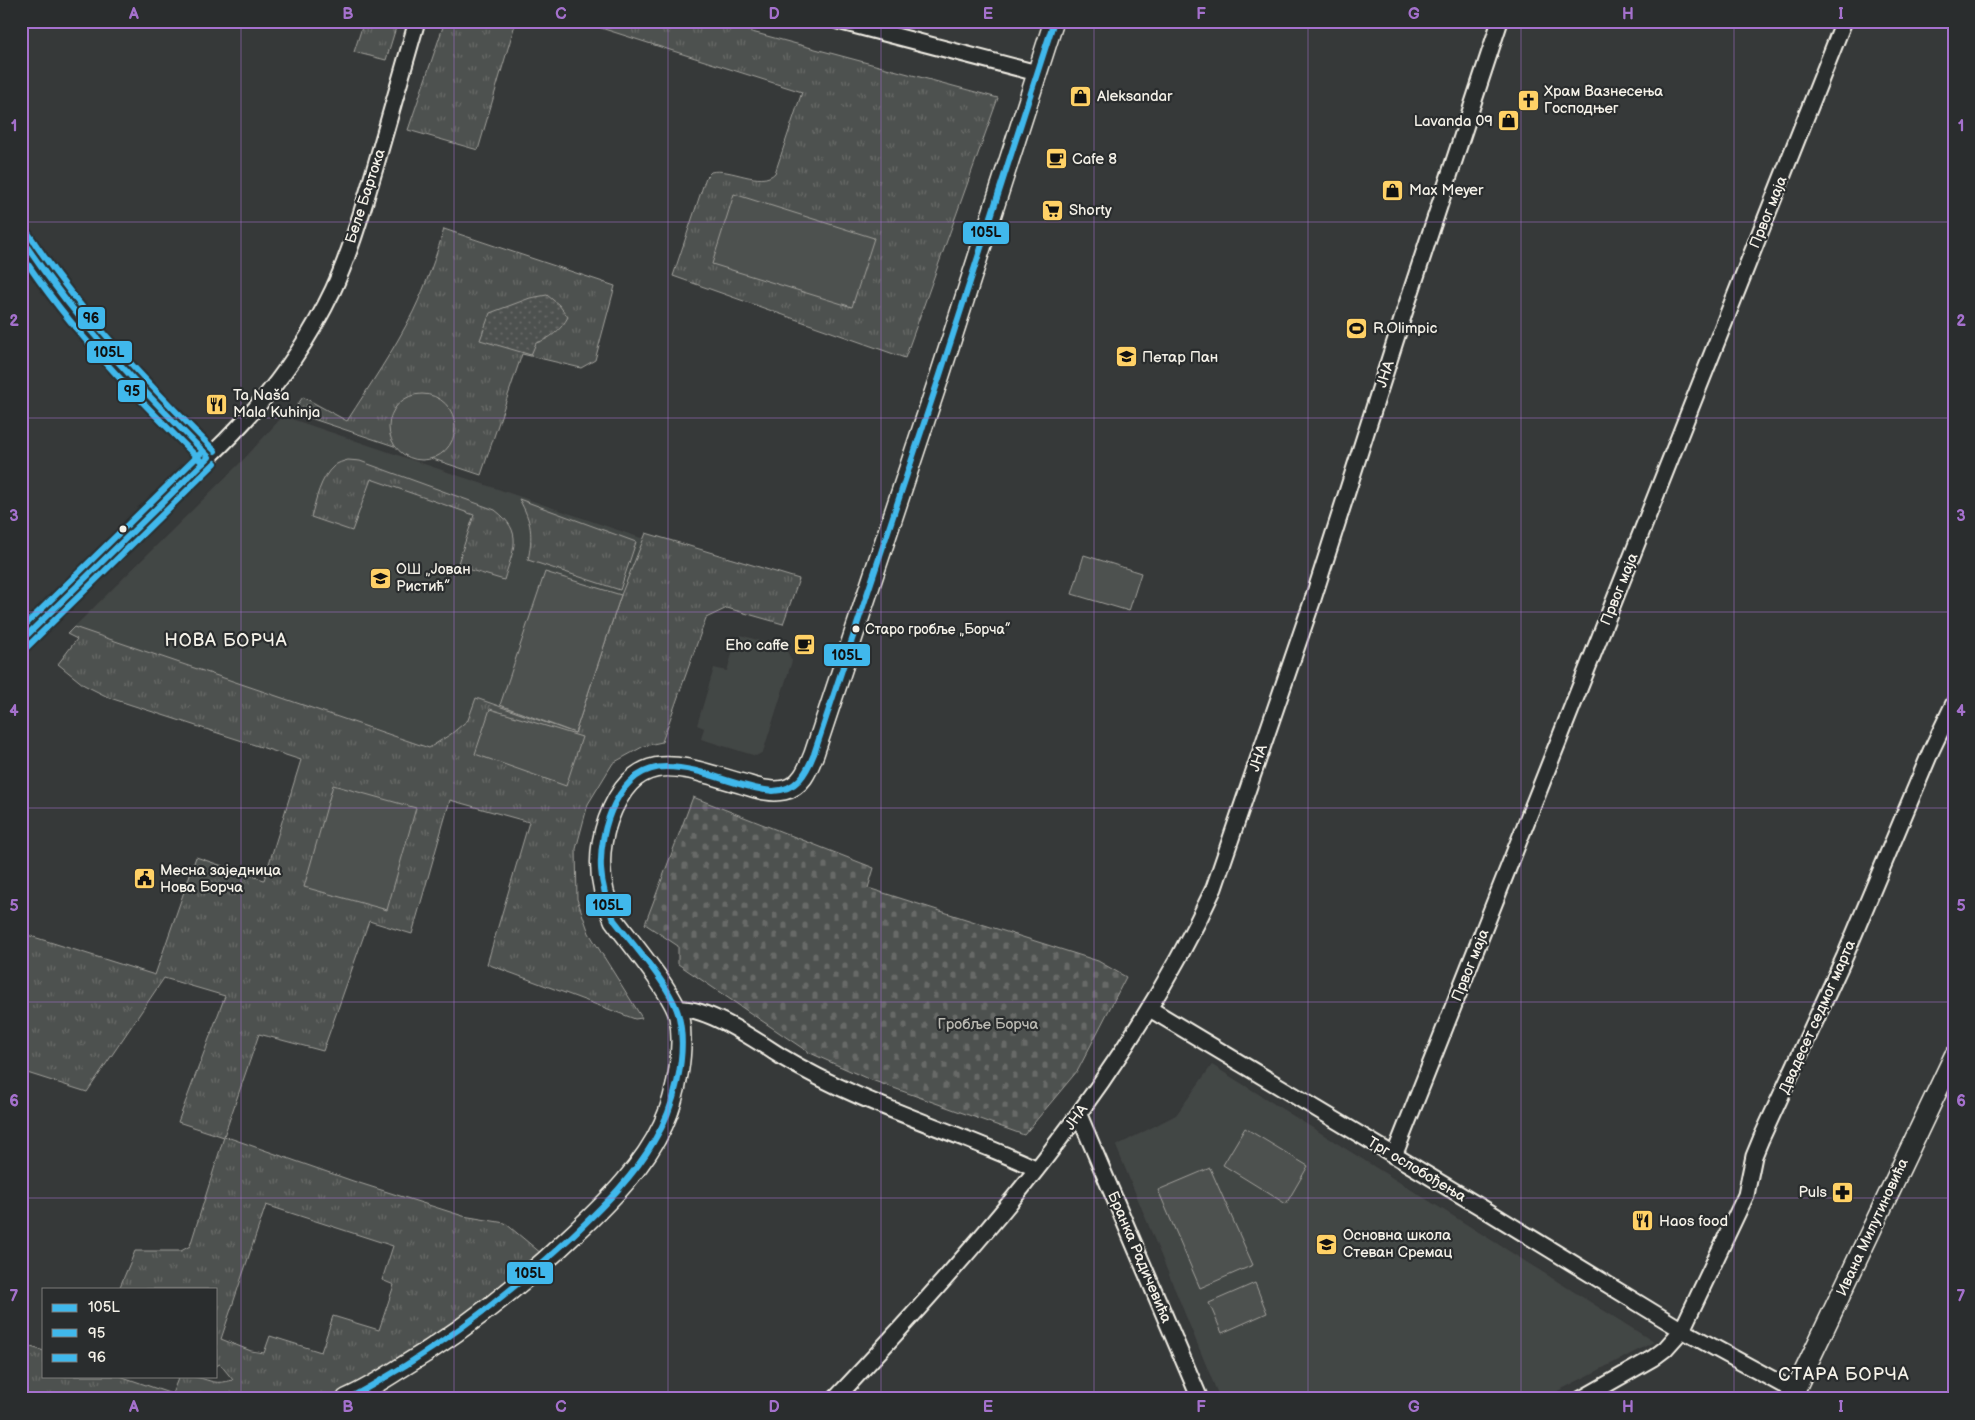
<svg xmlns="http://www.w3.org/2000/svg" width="1975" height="1420" font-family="'Balsamiq Sans',sans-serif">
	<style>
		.built { fill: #434645 }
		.grass { fill: url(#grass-tufts); stroke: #a1a19c; fill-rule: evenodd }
		.cemetery { fill: url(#cemetery-stones); stroke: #a1a19c }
		.park { fill: url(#park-dots); stroke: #a1a19c }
		.garden { fill: #4e514f; stroke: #a1a19c }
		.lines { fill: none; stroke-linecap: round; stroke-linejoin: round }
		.minor-casing { stroke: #f4f1e8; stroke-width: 19 }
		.tertiary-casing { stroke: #f4f1e8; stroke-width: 22 }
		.minor { stroke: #2a2d2e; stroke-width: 15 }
		.tertiary { stroke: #2a2d2e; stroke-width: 19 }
		.bus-1-casing { stroke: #2a2d2e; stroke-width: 10 }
		.bus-2-casing { stroke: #2a2d2e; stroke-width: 10 }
		.bus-3-casing { stroke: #2a2d2e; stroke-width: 10 }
		.bus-1 { stroke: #40b8ec; stroke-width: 6 }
		.bus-2 { stroke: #40b8ec; stroke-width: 6 }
		.bus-3 { stroke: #40b8ec; stroke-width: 6 }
		.grid { fill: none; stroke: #a571cd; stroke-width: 1; stroke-opacity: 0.55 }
		.bus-dot { fill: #f4f1e8; stroke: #2a2d2e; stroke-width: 2 }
		.labels { text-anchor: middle; stroke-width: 4.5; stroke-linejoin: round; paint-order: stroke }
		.bus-label { font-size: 14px; fill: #f4f1e8; stroke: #2a2d2e; text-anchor: start }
		.poi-label { font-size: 15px; fill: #f4f1e8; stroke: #2a2d2e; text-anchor: start }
		.street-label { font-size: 15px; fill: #f4f1e8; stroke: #2a2d2e }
		.park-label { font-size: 15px; fill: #bab9b2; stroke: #2a2d2e }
		.quarter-label { font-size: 18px; letter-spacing: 1px; fill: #f4f1e8; stroke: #2a2d2e }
		.line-badge { stroke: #2a2d2e; stroke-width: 2 }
		.pale-badge-label { font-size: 14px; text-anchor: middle; font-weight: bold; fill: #111 }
		.neatline { fill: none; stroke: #a571cd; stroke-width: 2 }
		.grid-label { font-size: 16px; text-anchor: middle; font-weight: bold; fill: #a571cd }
	</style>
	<defs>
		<pattern id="grass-tufts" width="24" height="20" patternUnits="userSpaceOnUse" patternTransform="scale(1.25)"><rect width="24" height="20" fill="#4e514f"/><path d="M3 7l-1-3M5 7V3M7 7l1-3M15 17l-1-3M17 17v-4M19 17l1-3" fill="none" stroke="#686a68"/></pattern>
		<pattern id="cemetery-stones" width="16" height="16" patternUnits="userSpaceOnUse" patternTransform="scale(1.25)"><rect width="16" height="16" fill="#4e514f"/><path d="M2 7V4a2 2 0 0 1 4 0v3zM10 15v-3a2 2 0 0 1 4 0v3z" fill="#686a68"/></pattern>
		<pattern id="park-dots" width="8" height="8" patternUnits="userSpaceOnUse" patternTransform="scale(1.25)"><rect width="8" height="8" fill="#4e514f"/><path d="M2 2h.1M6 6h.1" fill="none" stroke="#686a68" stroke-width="1.8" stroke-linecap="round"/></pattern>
	</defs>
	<rect width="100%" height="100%" fill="#363939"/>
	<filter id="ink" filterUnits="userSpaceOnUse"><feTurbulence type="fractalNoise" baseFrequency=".02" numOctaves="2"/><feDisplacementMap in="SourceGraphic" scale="10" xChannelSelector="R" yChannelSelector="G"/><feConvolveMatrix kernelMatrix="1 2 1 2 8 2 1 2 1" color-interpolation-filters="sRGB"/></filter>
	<g filter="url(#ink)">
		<path class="built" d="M 283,416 L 647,540 L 563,794 L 74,627 L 244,459 Z
			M 741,635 L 786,649 L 792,661 L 763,752 L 756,756 L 701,739 L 704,728 L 697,725 L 714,668 L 727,671 L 736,640 L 740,640 Z
			M 1212,1065 L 1654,1342 L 1542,1399 L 1220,1399 L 1116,1146 L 1176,1115 Z"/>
		<path class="grass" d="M 364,21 L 398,21 L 386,60 L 354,52 Z
			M 445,21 L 516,21 L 478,150 L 408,130 Z
			M 579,21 L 711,21 L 998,98 L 905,358 L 673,276 L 706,177 L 711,172 C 730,167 761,188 775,173 L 802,92 Z
			M 444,229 L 615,286 L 595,360 L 581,368 L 522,354 L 481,475 L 292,412 L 303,397 L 347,421 C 370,385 394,350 413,312 C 426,285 436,257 444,229 Z
			M 348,460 L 360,461 L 495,510 C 525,533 513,549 504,580 L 457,566 L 474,515 L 371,479 L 352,531 L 311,517 C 316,500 320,478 334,466 C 337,463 344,461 348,460 Z
			M 519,499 L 636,542 L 620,590 L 528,560 C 533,535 532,522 519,499 Z
			M 646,533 L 799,579 L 783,624 L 727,608 L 706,618 L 662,742 L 644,746 L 613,763 L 588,804 L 576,849 L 577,899 L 589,933 L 642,1018 L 635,1019 L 487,964 L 529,822 L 450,800 L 412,934 L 369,921 L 323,1051 L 259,1034 L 224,1136 L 353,1181 L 463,1216 L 505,1223 L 548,1259 L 346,1399 L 21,1399 L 21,1344 L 44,1351 L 44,1376 L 120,1376 L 172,1394 L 179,1376 C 184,1376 191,1375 196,1377 C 213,1381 214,1385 233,1380 L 220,1364 L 216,1366 L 216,1289 L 119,1289 L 135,1251 L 181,1251 L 190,1246 L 224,1137 L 178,1122 L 225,996 L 164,978 L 87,1092 L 21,1071 L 21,933 L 155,975 L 196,857 L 264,880 L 301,760 L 110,698 L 84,685 L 58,664 L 77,639 L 67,634 L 74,627 L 429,748 L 451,734 L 468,720 L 476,698 L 575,733 L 621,595 ZM 266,1205 L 393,1246 L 382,1280 L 394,1285 L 379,1330 L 333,1316 L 321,1352 L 270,1336 L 264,1353 L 251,1351 L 221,1339 Z"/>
		<path class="cemetery" d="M 693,797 L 874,868 L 868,888 L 1098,961 L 1126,977 L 1078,1070 L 1024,1135 L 866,1078 L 808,1052 L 678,964 L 678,946 L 645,924 Z"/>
		<path class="park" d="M 547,295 L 559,305 L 568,317 C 561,330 550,339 536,343 L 531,355 L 480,340 L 490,313 L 530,298 Z"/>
		<path class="garden" d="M 734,194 L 874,238 L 852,307 L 712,264 Z
			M389 427a33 33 0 1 1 66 0a33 33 0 1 1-66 0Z
			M 1084,555 L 1141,573 L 1129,611 L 1072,594 Z
			M 545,572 L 621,595 L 575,733 L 500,705 Z
			M 490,709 L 582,737 L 566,786 L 475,754 Z
			M 333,785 L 416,808 L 387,910 L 304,887 Z
			M 1245,1128 L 1308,1166 L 1286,1204 L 1223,1165 Z
			M 1210,1168 L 1253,1265 L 1200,1288 L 1158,1190 Z
			M 1255,1283 L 1267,1313 L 1222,1333 L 1209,1303 Z"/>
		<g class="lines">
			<defs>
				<path id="minor" d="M 838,21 L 1037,73
					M 209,457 C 260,409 303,353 333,290 C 351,251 363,208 375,168 C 389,119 403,70 417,21
					M 676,1009 C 705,1005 757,1041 782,1057 C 862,1105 954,1130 1037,1169
					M 1150,1009 L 1489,1212 L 1682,1330 L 1794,1391
					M 1079,1115 L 1200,1399
					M 1394,1156 L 1844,21
					M 835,1399 C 981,1244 1123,1083 1214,888 L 1312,602 L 1407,304 L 1500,21
					M 1581,1399 L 1653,1358 L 1665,1349 L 1682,1330 L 1746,1195 L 1754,1156 L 1761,1139 L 1845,956 L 1931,751 L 1954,703"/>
				<path id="tertiary" d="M 21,238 C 73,322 140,388 209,457 L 21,641
					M 346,1399 C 364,1391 382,1380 399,1369 C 463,1331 521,1285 575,1233 C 608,1202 644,1166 663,1125 C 677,1095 685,1049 679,1017 C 674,994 630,942 614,920 C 599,888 596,854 608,820 C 636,743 682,767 743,784 C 757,788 769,793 784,790 C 802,786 808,769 814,754 L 940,375 L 1054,21
					M 1791,1399 L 1954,1056"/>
			</defs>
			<use href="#minor" class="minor-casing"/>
			<use href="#tertiary" class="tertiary-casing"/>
			<use href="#minor" class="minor"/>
			<use href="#tertiary" class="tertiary"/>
			<defs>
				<path id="bus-1" d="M 21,238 C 75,320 140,388 209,457
					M 21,641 L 209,457
					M 347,1399 C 367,1389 386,1377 406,1365 C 465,1328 519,1285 570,1238 C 601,1208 633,1178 654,1141 C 674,1109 688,1055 679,1017 C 672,987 633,945 614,920 C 607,903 602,887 601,869 C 599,830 618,767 666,767 C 703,767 736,788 773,791 C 797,790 806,774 814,754 L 940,375 L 1054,21"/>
				<path id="bus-2" d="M 21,254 C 72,332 137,398 203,463
					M 27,647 L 215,463"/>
				<path id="bus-3" d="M 28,233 C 81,314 147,383 215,451
					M 21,629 L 203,451"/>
			</defs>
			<use href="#bus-1" class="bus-1-casing"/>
			<use href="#bus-2" class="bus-2-casing"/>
			<use href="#bus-3" class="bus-3-casing"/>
			<use href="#bus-1" class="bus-1"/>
			<use href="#bus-2" class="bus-2"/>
			<use href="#bus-3" class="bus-3"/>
		</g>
	</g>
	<path class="grid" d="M 241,21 L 241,1399M 454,21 L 454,1399M 668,21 L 668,1399M 881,21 L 881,1399M 1094,21 L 1094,1399M 1308,21 L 1308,1399M 1521,21 L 1521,1399M 1734,21 L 1734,1399M 21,222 L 1954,222M 21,418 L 1954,418M 21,612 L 1954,612M 21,808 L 1954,808M 21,1002 L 1954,1002M 21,1198 L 1954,1198"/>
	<defs>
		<symbol id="shop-square" viewBox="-11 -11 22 22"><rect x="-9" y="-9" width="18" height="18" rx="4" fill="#ffd166" stroke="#2a2d2e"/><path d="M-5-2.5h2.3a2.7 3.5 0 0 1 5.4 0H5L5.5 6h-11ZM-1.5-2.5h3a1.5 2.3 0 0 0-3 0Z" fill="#111"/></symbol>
		<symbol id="church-square" viewBox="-11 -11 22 22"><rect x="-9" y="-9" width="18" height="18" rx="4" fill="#ffd166" stroke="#2a2d2e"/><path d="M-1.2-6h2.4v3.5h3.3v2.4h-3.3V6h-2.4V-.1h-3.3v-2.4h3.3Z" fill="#111"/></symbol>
		<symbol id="cafe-square" viewBox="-11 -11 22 22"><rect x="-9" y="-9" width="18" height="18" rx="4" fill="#ffd166" stroke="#2a2d2e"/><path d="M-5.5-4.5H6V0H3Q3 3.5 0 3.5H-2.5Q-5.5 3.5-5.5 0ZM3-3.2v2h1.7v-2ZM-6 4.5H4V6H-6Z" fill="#111"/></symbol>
		<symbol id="supermarket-square" viewBox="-11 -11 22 22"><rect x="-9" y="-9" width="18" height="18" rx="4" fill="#ffd166" stroke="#2a2d2e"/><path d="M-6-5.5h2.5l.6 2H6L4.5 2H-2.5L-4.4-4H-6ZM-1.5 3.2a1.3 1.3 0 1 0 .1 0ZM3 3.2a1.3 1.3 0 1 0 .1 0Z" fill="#111"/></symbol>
		<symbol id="stadium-square" viewBox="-11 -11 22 22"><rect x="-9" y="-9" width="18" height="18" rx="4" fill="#ffd166" stroke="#2a2d2e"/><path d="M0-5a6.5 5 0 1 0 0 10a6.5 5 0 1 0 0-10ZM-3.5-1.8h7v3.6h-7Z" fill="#111"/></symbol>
		<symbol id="school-square" viewBox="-11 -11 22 22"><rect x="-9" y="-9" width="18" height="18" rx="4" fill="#ffd166" stroke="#2a2d2e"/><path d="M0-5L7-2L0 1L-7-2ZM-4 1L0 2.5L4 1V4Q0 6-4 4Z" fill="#111"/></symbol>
		<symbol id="restaurant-square" viewBox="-11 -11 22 22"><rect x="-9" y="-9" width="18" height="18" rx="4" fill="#ffd166" stroke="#2a2d2e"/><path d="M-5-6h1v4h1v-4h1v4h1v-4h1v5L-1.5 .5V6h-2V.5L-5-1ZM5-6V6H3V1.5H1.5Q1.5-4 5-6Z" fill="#111"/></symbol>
		<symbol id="civic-square" viewBox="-11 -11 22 22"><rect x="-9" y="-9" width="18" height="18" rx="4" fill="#ffd166" stroke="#2a2d2e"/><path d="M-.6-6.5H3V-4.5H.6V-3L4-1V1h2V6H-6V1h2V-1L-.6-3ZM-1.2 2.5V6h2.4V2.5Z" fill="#111"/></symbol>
		<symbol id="pharmacy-square" viewBox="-11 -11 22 22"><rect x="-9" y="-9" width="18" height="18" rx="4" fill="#ffd166" stroke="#2a2d2e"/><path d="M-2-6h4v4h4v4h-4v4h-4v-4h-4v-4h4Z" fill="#111"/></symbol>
	</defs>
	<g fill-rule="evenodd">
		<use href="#shop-square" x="1068" y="84" width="25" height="25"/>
		<use href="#church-square" x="1516" y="88" width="25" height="25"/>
		<use href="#shop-square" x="1496" y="108" width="25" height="25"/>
		<use href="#cafe-square" x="1044" y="146" width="25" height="25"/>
		<use href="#shop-square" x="1380" y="178" width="25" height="25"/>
		<use href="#supermarket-square" x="1040" y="198" width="25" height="25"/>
		<use href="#stadium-square" x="1344" y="316" width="25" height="25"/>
		<use href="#school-square" x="1114" y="344" width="25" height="25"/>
		<use href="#restaurant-square" x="204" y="392" width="25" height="25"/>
		<use href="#school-square" x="368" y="566" width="25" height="25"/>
		<use href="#cafe-square" x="792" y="632" width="25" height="25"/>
		<use href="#civic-square" x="132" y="866" width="25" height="25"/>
		<use href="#pharmacy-square" x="1830" y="1180" width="25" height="25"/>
		<use href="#restaurant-square" x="1630" y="1208" width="25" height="25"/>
		<use href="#school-square" x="1314" y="1232" width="25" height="25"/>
	</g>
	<g class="bus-dot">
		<circle cx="123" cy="529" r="4.5"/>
		<circle cx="856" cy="629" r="4.5"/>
	</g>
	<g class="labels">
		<g class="bus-label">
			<text x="865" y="634">Старо гробље „Борча”</text>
		</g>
		<g class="poi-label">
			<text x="1544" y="96">Храм Вазнесења<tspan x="1544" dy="17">Господњег</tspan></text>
			<text x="1097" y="101">Aleksandar</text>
			<text x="1493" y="126" text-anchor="end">Lavanda 09</text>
			<text x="1072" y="164">Cafe 8</text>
			<text x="1409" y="195">Max Meyer</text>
			<text x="1069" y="215">Shorty</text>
			<text x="1373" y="333">R.Olimpic</text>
			<text x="1142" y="362">Петар Пан</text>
			<text x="233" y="400">Ta Naša<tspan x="233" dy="17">Mala Kuhinja</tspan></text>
			<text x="396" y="574">ОШ „Јован<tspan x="396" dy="17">Ристић”</tspan></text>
			<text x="789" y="650" text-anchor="end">Eho caffe</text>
			<text x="160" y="875">Месна заједница<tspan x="160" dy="17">Нова Борча</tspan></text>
			<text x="1827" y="1197" text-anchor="end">Puls</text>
			<text x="1659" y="1226">Haos food</text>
			<text x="1343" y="1240">Основна школа<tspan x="1343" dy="17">Стеван Сремац</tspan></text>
		</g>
		<g class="street-label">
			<text transform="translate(365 196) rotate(-72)" y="5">Беле Бартока</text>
			<text transform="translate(1768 212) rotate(-68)" y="5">Првог маја</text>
			<text transform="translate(1385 374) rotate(-72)" y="5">ЈНА</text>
			<text transform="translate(1619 589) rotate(-68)" y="5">Првог маја</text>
			<text transform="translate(1258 758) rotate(-71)" y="5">ЈНА</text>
			<text transform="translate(1470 965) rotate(-68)" y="5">Првог маја</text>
			<text transform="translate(1817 1017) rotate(-66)" y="5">Двадесет седмог марта</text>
			<text transform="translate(1076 1117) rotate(-54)" y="5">ЈНА</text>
			<text transform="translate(1417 1169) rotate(31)" y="5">Трг ослобођења</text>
			<text transform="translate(1872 1227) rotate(-65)" y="5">Ивана Милутиновића</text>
			<text transform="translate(1140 1257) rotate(67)" y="5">Бранка Радичевића</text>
		</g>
		<g class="park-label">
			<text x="988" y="1029">Гробље Борча</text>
		</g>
		<g class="quarter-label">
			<text x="226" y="646">НОВА БОРЧА</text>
			<text x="1844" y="1380">СТАРА БОРЧА</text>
		</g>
	</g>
	<g class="line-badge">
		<rect x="962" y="221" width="48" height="24" rx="5" fill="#40b8ec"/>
		<rect x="77" y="306" width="29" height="24" rx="5" fill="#40b8ec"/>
		<rect x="86" y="340" width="47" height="24" rx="5" fill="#40b8ec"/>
		<rect x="117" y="379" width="29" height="24" rx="5" fill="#40b8ec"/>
		<rect x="823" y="643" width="48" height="24" rx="5" fill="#40b8ec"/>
		<rect x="585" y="893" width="47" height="24" rx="5" fill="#40b8ec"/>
		<rect x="506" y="1261" width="48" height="24" rx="5" fill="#40b8ec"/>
	</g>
	<g class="pale-badge-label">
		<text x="986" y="237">105L</text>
		<text x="91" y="323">96</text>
		<text x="109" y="357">105L</text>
		<text x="132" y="396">95</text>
		<text x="847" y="660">105L</text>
		<text x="608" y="910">105L</text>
		<text x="530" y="1278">105L</text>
	</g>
	<rect width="1975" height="1420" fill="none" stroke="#2a2d2e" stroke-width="55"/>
	<rect x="42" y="1288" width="175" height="90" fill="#2a2d2e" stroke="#7b7b78"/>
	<rect x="52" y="1304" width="25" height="8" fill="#40b8ec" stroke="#7b7b78"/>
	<text x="88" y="1312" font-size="15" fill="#f4f1e8">105L</text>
	<rect x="52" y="1329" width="25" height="8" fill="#40b8ec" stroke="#7b7b78"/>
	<text x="88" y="1338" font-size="15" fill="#f4f1e8">95</text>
	<rect x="52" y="1354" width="25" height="8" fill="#40b8ec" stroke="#7b7b78"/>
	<text x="88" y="1362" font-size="15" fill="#f4f1e8">96</text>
	<rect x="28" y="28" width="1920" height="1364" class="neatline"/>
	<g class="grid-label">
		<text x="134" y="19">A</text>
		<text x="348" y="19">B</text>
		<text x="561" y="19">C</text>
		<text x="774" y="19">D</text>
		<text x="988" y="19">E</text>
		<text x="1201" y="19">F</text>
		<text x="1414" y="19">G</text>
		<text x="1628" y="19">H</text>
		<text x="1841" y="19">I</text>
		<text x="14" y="131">1</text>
		<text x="1961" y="131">1</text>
		<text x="14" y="326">2</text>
		<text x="1961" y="326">2</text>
		<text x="14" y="521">3</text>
		<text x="1961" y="521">3</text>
		<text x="14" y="716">4</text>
		<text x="1961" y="716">4</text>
		<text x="14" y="911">5</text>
		<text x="1961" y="911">5</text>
		<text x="14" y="1106">6</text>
		<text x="1961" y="1106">6</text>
		<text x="14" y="1301">7</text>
		<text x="1961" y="1301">7</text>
		<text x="134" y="1412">A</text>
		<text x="348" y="1412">B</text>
		<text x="561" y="1412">C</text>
		<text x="774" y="1412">D</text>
		<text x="988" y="1412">E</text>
		<text x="1201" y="1412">F</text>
		<text x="1414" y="1412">G</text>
		<text x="1628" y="1412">H</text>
		<text x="1841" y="1412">I</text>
	</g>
</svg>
